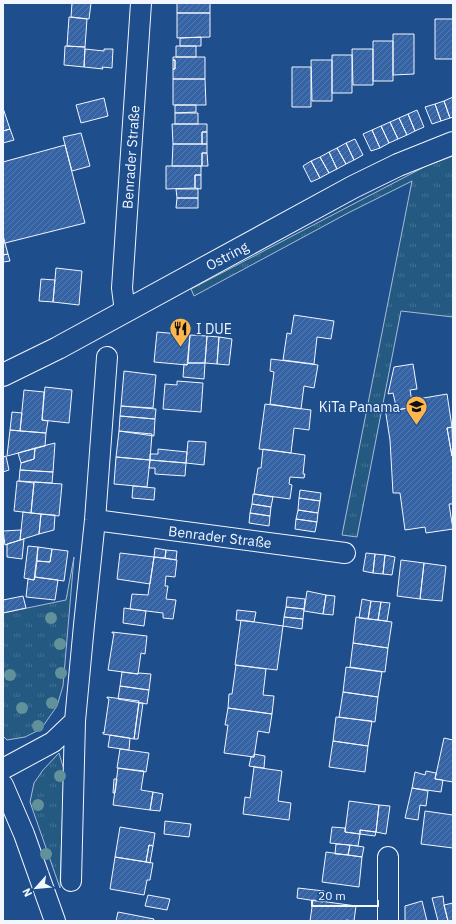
<svg xmlns="http://www.w3.org/2000/svg" width="456" height="924" font-family="'IBM Plex Sans',sans-serif">
	<style>
		.grass { fill: url(#grass-tufts); stroke: #a8bbd7 }
		.building { fill: url(#building-hatch); stroke: #f2f6ff }
		.lines { fill: none; stroke-linecap: round; stroke-linejoin: round }
		.minor-casing { stroke: #f2f6ff; stroke-width: 22 }
		.secondary-casing { stroke: #f2f6ff; stroke-width: 24 }
		.minor { stroke: #1f4e8c; stroke-width: 20 }
		.secondary { stroke: #1f4e8c; stroke-width: 22 }
		.tree { fill: #61919a }
		.labels { text-anchor: middle; stroke-width: 3; stroke-linejoin: round; paint-order: stroke }
		.street-label { font-size: 14px; fill: #f2f6ff; stroke: #1f4e8c }
		.poi-label { font-size: 14px; fill: #f2f6ff; stroke: #1f4e8c; text-anchor: start }
	</style>
	<defs>
		<pattern id="grass-tufts" width="24" height="20" patternUnits="userSpaceOnUse"><rect width="24" height="20" fill="#245a82"/><path d="M3 7l-1-3M5 7V3M7 7l1-3M15 17l-1-3M17 17v-4M19 17l1-3" fill="none" stroke="#447295"/></pattern>
		<pattern id="building-hatch" width="6" height="6" patternUnits="userSpaceOnUse"><rect width="6" height="6" fill="#3563a3"/><path d="M-1 1l2-2M0 6l6-6M5 7l2-2" fill="none" stroke="#537ab1"/></pattern>
	</defs>
	<rect width="100%" height="100%" fill="#1f4e8c"/>
	<path class="grass" d="M 453,156 L 453,317 L 401,311 L 357,537 L 342,535 L 412,181 L 348,213 L 194,296 L 191,289 L 426,166 Z
		M 74,557 L 63,686 L 57,706 L 41,729 L 25,737 L 7,740 L 3,736 L 3,613 L 66,600 Z
		M 59,753 L 64,770 L 60,888 L 30,802 L 34,783 L 43,770 Z"/>
	<path class="building" d="M 72,3 L 91,3 L 89,19 L 71,17 Z
		M 177,3 L 210,3 L 210,13 L 177,13 Z
		M 177,13 L 210,13 L 210,37 L 177,38 Z
		M 69,17 L 87,19 L 85,47 L 67,46 Z
		M 435,19 L 453,19 L 453,59 L 435,59 Z
		M 393,34 L 414,34 L 414,74 L 393,75 Z
		M 201,37 L 201,46 L 180,46 L 180,38 Z
		M 373,41 L 393,41 L 393,81 L 373,81 Z
		M 65,46 L 85,47 L 84,67 L 64,65 Z
		M 176,46 L 196,46 L 196,57 L 176,57 Z
		M 85,49 L 104,51 L 104,49 L 113,49 L 112,68 L 102,67 L 103,69 L 84,67 Z
		M 352,49 L 373,49 L 373,85 L 353,85 Z
		M 332,55 L 352,55 L 352,93 L 332,93 Z
		M 173,57 L 205,57 L 205,79 L 173,79 L 173,69 L 175,69 L 175,60 L 173,60 Z
		M 173,60 L 175,60 L 175,69 L 173,69 Z
		M 311,60 L 332,60 L 332,101 L 312,101 Z
		M 292,67 L 311,67 L 311,107 L 292,107 Z
		M 173,79 L 205,79 L 206,105 L 173,105 Z
		M 453,97 L 453,117 L 450,118 L 444,101 Z
		M 104,98 L 108,116 L 81,123 L 76,105 Z
		M 444,101 L 450,118 L 441,121 L 435,104 Z
		M 435,104 L 441,121 L 432,124 L 425,107 Z
		M 175,105 L 196,105 L 196,112 L 175,113 Z
		M 3,108 L 10,129 L 3,131 Z
		M 417,110 L 424,127 L 415,131 L 408,114 Z
		M 175,113 L 198,113 L 198,124 L 175,124 Z
		M 408,114 L 415,131 L 407,135 L 399,118 Z
		M 399,118 L 407,135 L 398,139 L 390,122 Z
		M 390,122 L 398,139 L 389,143 L 381,126 Z
		M 172,124 L 207,124 L 207,132 L 202,132 L 202,144 L 173,144 Z
		M 381,126 L 389,143 L 380,148 L 372,130 Z
		M 10,129 L 14,140 L 3,143 L 3,131 Z
		M 372,130 L 380,148 L 371,151 L 363,134 Z
		M 202,132 L 207,132 L 207,144 L 202,144 Z
		M 81,133 L 90,166 L 72,171 L 63,137 Z
		M 355,139 L 363,155 L 354,160 L 346,143 Z
		M 346,143 L 354,160 L 346,164 L 337,148 Z
		M 173,144 L 207,144 L 207,153 L 202,153 L 202,166 L 172,166 Z
		M 65,145 L 85,223 L 5,243 L 3,235 L 3,162 Z
		M 337,148 L 346,164 L 337,169 L 329,152 Z
		M 329,152 L 337,169 L 329,173 L 320,157 Z
		M 202,153 L 207,153 L 208,166 L 202,166 Z
		M 320,157 L 329,173 L 320,178 L 311,161 Z
		M 311,161 L 320,178 L 311,182 L 303,166 Z
		M 166,166 L 201,166 L 201,175 L 195,175 L 195,188 L 166,189 Z
		M 195,175 L 201,175 L 201,189 L 195,188 Z
		M 176,189 L 198,189 L 198,198 L 177,198 Z
		M 177,198 L 198,198 L 198,208 L 176,208 Z
		M 5,243 L 8,254 L 3,255 L 3,244 Z
		M 8,254 L 10,261 L 3,262 L 3,255 Z
		M 56,268 L 82,271 L 79,305 L 53,302 Z
		M 41,279 L 55,280 L 53,302 L 39,301 Z
		M 294,315 L 334,321 L 331,339 L 317,337 L 314,364 L 283,360 L 287,333 L 291,334 Z
		M 157,332 L 190,335 L 187,365 L 154,362 Z
		M 190,335 L 207,336 L 205,363 L 188,363 Z
		M 207,336 L 219,337 L 217,364 L 205,363 Z
		M 219,337 L 232,339 L 229,365 L 217,364 Z
		M 271,359 L 318,365 L 314,388 L 304,386 L 301,409 L 270,404 L 274,372 L 270,371 Z
		M 188,363 L 205,363 L 204,379 L 183,377 L 184,364 L 187,365 Z
		M 413,364 L 417,389 L 410,390 L 413,407 L 397,410 L 393,393 L 388,394 L 394,367 Z
		M 124,371 L 156,375 L 153,408 L 121,406 Z
		M 177,381 L 203,383 L 201,412 L 163,409 L 165,384 L 177,385 Z
		M 45,387 L 72,390 L 69,423 L 42,420 Z
		M 24,390 L 44,392 L 42,420 L 48,421 L 46,433 L 20,431 Z
		M 447,394 L 452,427 L 447,428 L 452,456 L 453,455 L 453,504 L 449,504 L 453,529 L 426,533 L 425,527 L 405,530 L 400,493 L 393,493 L 390,440 L 385,408 L 396,406 L 397,410 L 413,407 L 412,400 Z
		M 265,404 L 311,410 L 309,430 L 294,428 L 291,453 L 259,449 Z
		M 121,406 L 156,409 L 155,419 L 120,416 Z
		M 12,412 L 22,413 L 20,431 L 10,430 Z
		M 120,416 L 155,419 L 154,436 L 119,431 Z
		M 452,427 L 453,455 L 452,456 L 447,428 Z
		M 10,430 L 46,433 L 45,446 L 7,456 Z
		M 119,431 L 152,434 L 150,460 L 116,457 Z
		M 188,441 L 206,442 L 204,465 L 186,463 Z
		M 55,443 L 53,472 L 20,470 L 21,463 L 34,459 L 35,448 Z
		M 35,448 L 34,459 L 21,463 L 18,453 Z
		M 158,449 L 187,452 L 186,463 L 150,460 L 150,454 L 158,454 Z
		M 263,449 L 305,455 L 303,474 L 305,474 L 304,478 L 290,477 L 289,484 L 292,485 L 290,499 L 254,494 L 258,468 L 261,468 Z
		M 6,456 L 9,470 L 3,472 L 3,457 Z
		M 116,457 L 150,460 L 147,487 L 114,484 Z
		M 150,460 L 186,463 L 185,476 L 155,474 L 155,468 L 149,468 Z
		M 20,470 L 53,472 L 52,483 L 19,481 Z
		M 17,481 L 34,483 L 31,513 L 14,511 Z
		M 34,482 L 62,484 L 59,516 L 31,513 Z
		M 133,486 L 155,488 L 154,500 L 132,498 Z
		M 300,490 L 321,493 L 320,501 L 299,498 Z
		M 253,494 L 273,497 L 271,507 L 252,504 Z
		M 299,498 L 320,501 L 318,513 L 298,510 Z
		M 252,504 L 271,507 L 270,516 L 250,513 Z
		M 298,510 L 318,513 L 317,522 L 296,519 Z
		M 23,512 L 41,514 L 39,534 L 20,540 Z
		M 250,513 L 270,516 L 269,526 L 249,523 Z
		M 41,514 L 55,515 L 54,530 L 39,534 Z
		M 296,519 L 317,522 L 315,532 L 295,529 Z
		M 21,530 L 20,540 L 5,545 L 3,531 Z
		M 24,539 L 22,559 L 7,557 L 7,544 Z
		M 28,546 L 38,547 L 34,580 L 24,578 Z
		M 38,547 L 52,549 L 50,562 L 37,561 Z
		M 155,548 L 166,550 L 165,558 L 154,557 Z
		M 52,549 L 68,551 L 64,581 L 35,577 L 37,561 L 50,562 Z
		M 166,550 L 177,551 L 176,560 L 165,558 Z
		M 120,553 L 154,557 L 150,584 L 117,579 Z
		M 366,553 L 375,554 L 373,573 L 363,571 Z
		M 375,554 L 385,555 L 383,574 L 373,573 Z
		M 385,555 L 395,557 L 392,575 L 383,574 Z
		M 154,557 L 177,560 L 175,577 L 166,576 L 165,586 L 168,586 L 166,599 L 176,600 L 173,619 L 163,618 L 163,613 L 130,609 L 132,594 L 148,595 Z
		M 401,560 L 424,563 L 420,599 L 397,596 Z
		M 424,563 L 446,566 L 442,601 L 420,599 Z
		M 35,577 L 58,580 L 55,600 L 26,597 L 28,579 L 34,580 Z
		M 307,591 L 326,595 L 323,614 L 304,611 Z
		M 326,595 L 335,596 L 333,615 L 323,614 Z
		M 23,596 L 26,608 L 3,613 L 3,600 Z
		M 287,597 L 305,599 L 304,609 L 286,607 Z
		M 362,599 L 371,601 L 368,619 L 359,618 Z
		M 371,601 L 381,602 L 378,620 L 368,619 Z
		M 381,602 L 390,603 L 387,621 L 378,620 Z
		M 286,607 L 304,609 L 303,619 L 284,617 Z
		M 124,608 L 146,611 L 144,626 L 123,623 Z
		M 237,610 L 256,612 L 254,622 L 236,620 Z
		M 284,617 L 303,619 L 302,629 L 283,626 Z
		M 356,617 L 392,622 L 388,648 L 353,643 Z
		M 241,620 L 283,626 L 277,670 L 235,665 Z
		M 112,632 L 147,636 L 145,654 L 141,653 L 138,674 L 108,670 L 114,633 L 112,633 Z
		M 353,643 L 388,648 L 385,672 L 350,667 Z
		M 236,665 L 266,669 L 263,695 L 274,696 L 272,714 L 228,708 L 229,694 L 232,694 Z
		M 346,667 L 382,672 L 378,697 L 343,692 Z
		M 122,672 L 138,674 L 139,673 L 151,674 L 149,690 L 120,686 Z
		M 120,686 L 149,690 L 147,704 L 118,699 Z
		M 343,692 L 378,697 L 375,722 L 339,717 Z
		M 107,697 L 139,701 L 134,739 L 103,734 L 103,732 L 104,733 L 109,699 L 107,698 Z
		M 139,703 L 143,703 L 138,739 L 134,739 Z
		M 228,708 L 272,714 L 269,733 L 258,731 L 254,757 L 224,753 L 228,725 L 225,725 Z
		M 336,717 L 372,721 L 368,746 L 333,741 Z
		M 110,735 L 130,738 L 129,750 L 108,747 Z
		M 444,738 L 453,740 L 453,782 L 435,779 Z
		M 333,741 L 368,746 L 365,772 L 329,767 Z
		M 120,749 L 149,753 L 146,772 L 117,768 Z
		M 254,754 L 265,756 L 264,768 L 249,766 L 251,757 L 254,757 Z
		M 254,767 L 282,771 L 278,801 L 291,803 L 289,820 L 243,814 L 245,797 L 250,798 Z
		M 118,768 L 144,771 L 141,790 L 153,792 L 150,810 L 113,805 Z
		M 426,771 L 436,773 L 435,779 L 443,780 L 441,792 L 412,788 L 415,772 L 425,775 Z
		M 114,779 L 117,779 L 115,793 L 113,793 Z
		M 412,788 L 428,791 L 426,806 L 420,805 L 418,820 L 405,818 Z
		M 153,792 L 163,794 L 160,811 L 150,810 Z
		M 349,801 L 379,805 L 376,832 L 360,830 L 360,834 L 345,832 Z
		M 379,805 L 390,806 L 386,834 L 376,832 Z
		M 425,811 L 453,815 L 453,848 L 421,844 Z
		M 165,821 L 191,824 L 189,837 L 164,834 Z
		M 120,827 L 155,833 L 153,846 L 149,845 L 146,862 L 115,857 Z
		M 332,827 L 345,828 L 345,832 L 360,834 L 358,846 L 330,843 Z
		M 360,830 L 376,832 L 375,836 L 360,834 Z
		M 336,844 L 350,845 L 348,855 L 335,854 Z
		M 149,845 L 153,846 L 150,863 L 146,862 Z
		M 350,845 L 364,847 L 362,857 L 348,855 Z
		M 326,852 L 362,857 L 359,887 L 322,882 Z
		M 115,857 L 153,863 L 150,880 L 147,880 L 144,895 L 110,889 Z
		M 298,888 L 324,891 L 323,902 L 297,898 Z
		M 148,895 L 170,899 L 167,910 L 145,906 Z
		M 443,896 L 444,905 L 448,921 L 438,921 L 432,898 Z
		M 313,900 L 356,906 L 354,921 L 346,920 L 346,921 L 310,921 Z
		M 422,901 L 427,921 L 405,921 L 405,906 Z
		M 453,903 L 453,921 L 448,921 L 444,905 Z
		M 118,912 L 154,919 L 153,921 L 116,921 Z"/>
	<g class="lines">
		<defs>
			<path id="minor" d="M 125,312 L 122,288 L 141,3
				M 95,520 L 345,553
				M 3,769 L 53,742 L 75,721 L 84,625 L 95,520 L 107,357
				M 3,785 L 24,834 L 55,921
				M 388,857 L 388,921
				M 71,881 L 75,721"/>
			<path id="secondary" d="M 3,375 L 58,348 L 353,187 L 398,165 L 453,143"/>
		</defs>
		<use href="#minor" class="minor-casing"/>
		<use href="#secondary" class="secondary-casing"/>
		<use href="#minor" class="minor"/>
		<use href="#secondary" class="secondary"/>
	</g>
	<g class="tree">
		<circle cx="51" cy="618" r="6"/>
		<circle cx="60" cy="644" r="6"/>
		<circle cx="61" cy="673" r="6"/>
		<circle cx="10" cy="675" r="6"/>
		<circle cx="52" cy="703" r="6"/>
		<circle cx="22" cy="708" r="6"/>
		<circle cx="38" cy="726" r="6"/>
		<circle cx="60" cy="776" r="6"/>
		<circle cx="38" cy="805" r="6"/>
		<circle cx="46" cy="854" r="6"/>
	</g>
	<defs>
		<symbol id="restaurant-pin" viewBox="-11 -11 22 30"><path d="M0 17L-7.5 6A9.5 9.5 0 1 1 7.5 6Z" fill="#ffb74d" stroke="#1f4e8c"/><path d="M-5-6h1v4h1v-4h1v4h1v-4h1v5L-1.5 .5V6h-2V.5L-5-1ZM5-6V6H3V1.5H1.5Q1.5-4 5-6Z" fill="#111"/></symbol>
		<symbol id="school-pin" viewBox="-11 -11 22 30"><path d="M0 17L-7.5 6A9.5 9.5 0 1 1 7.5 6Z" fill="#ffb74d" stroke="#1f4e8c"/><path d="M0-5L7-2L0 1L-7-2ZM-4 1L0 2.5L4 1V4Q0 6-4 4Z" fill="#111"/></symbol>
	</defs>
	<g fill-rule="evenodd">
		<use href="#restaurant-pin" x="168" y="316" width="25" height="34"/>
		<use href="#school-pin" x="404" y="394" width="25" height="34"/>
	</g>
	<g class="labels">
		<g class="street-label">
			<text transform="translate(131 157) rotate(-86)" y="5">Benrader Straße</text>
			<text transform="translate(227 256) rotate(-28)" y="5">Ostring</text>
			<text transform="translate(220 537) rotate(7)" y="5">Benrader Straße</text>
		</g>
		<g class="poi-label">
			<text x="196" y="334">I DUE</text>
			<text x="400" y="412" text-anchor="end">KiTa Panama</text>
		</g>
	</g>
	<rect width="456" height="924" fill="none" stroke="#f2f6ff" stroke-width="8"/>
	<g transform="translate(36 888) rotate(243)" stroke="#1f4e8c" stroke-width="3" paint-order="stroke">
	<path d="M0-3L7 15L0 10L-7 15Z" fill="#f2f6ff"/>
	<text y="-6" font-size="11" font-weight="bold" text-anchor="middle" fill="#f2f6ff">N</text>
	</g>
	<path d="M312 900v6h66v-6" fill="none" stroke="#f2f6ff" stroke-width="2"/>
	<text x="318" y="900" font-size="12" fill="#f2f6ff" stroke="#1f4e8c" stroke-width="3" paint-order="stroke">20 m</text>
</svg>
